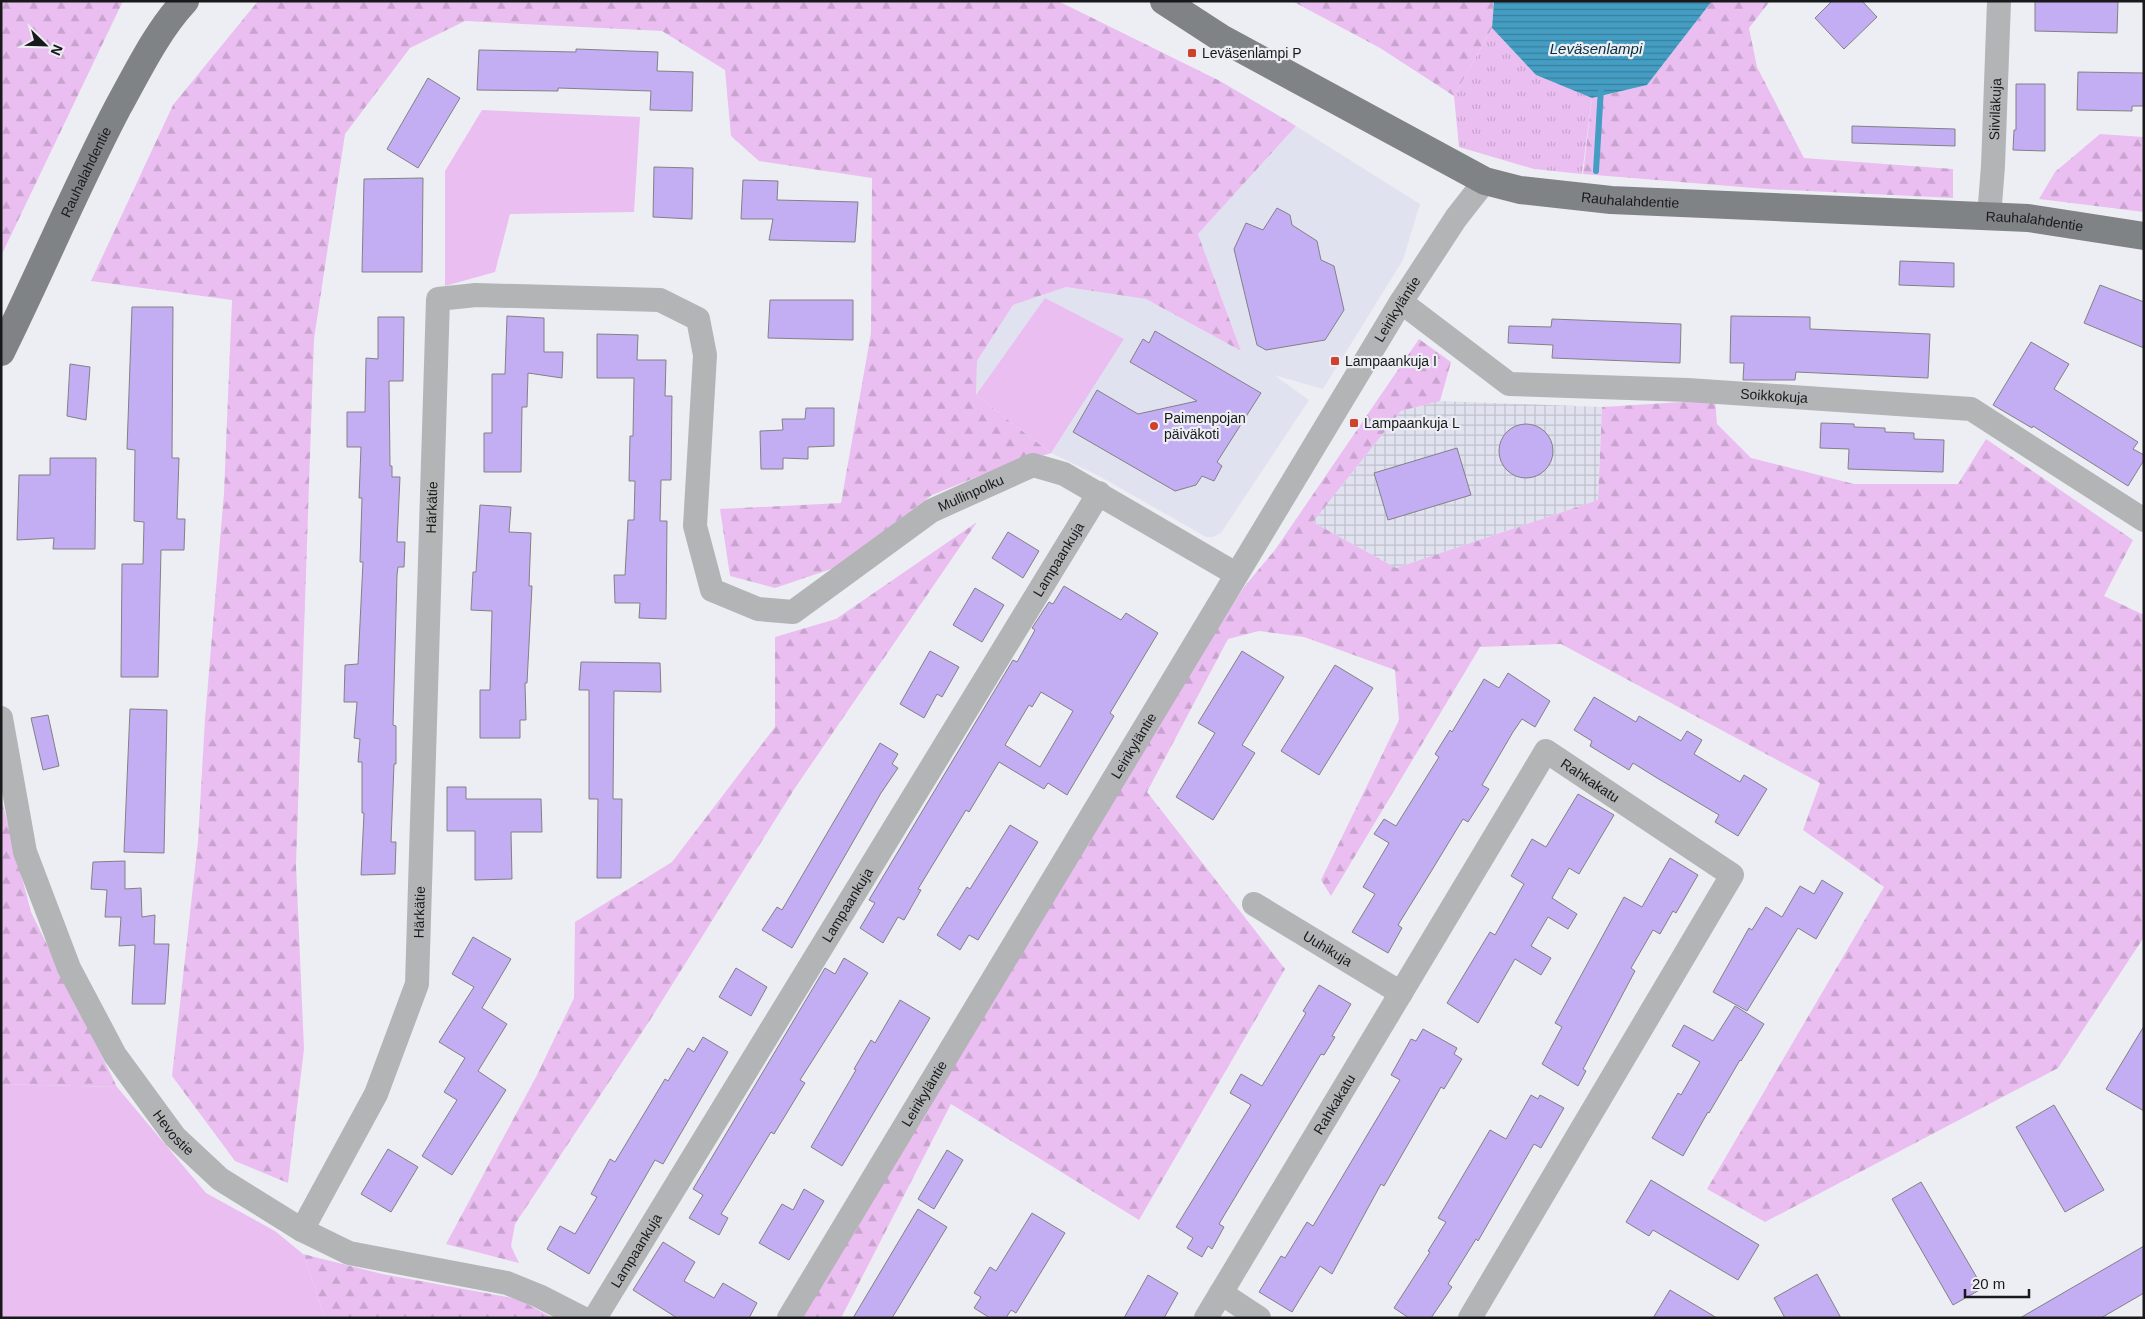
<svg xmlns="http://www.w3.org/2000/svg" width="2145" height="1319" font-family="Helvetica,sans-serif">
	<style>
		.built { fill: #e0e3ef }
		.industrial { fill: url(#industrial-grid) }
		.grass { fill: url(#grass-tufts) }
		.forest { fill: url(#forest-firs) }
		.park { fill: #eabef1 }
		.water { fill: url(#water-rules) }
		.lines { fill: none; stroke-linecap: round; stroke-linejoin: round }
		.stream { stroke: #449dc2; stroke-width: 6 }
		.building { fill: #c3adf3; stroke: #828185; fill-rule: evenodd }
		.minor { stroke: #b2b4b5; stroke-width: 24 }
		.major { stroke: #808386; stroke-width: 28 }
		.poi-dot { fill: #ce422c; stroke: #edeef3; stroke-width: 2 }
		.labels { text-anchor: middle; stroke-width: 4.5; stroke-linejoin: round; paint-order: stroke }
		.poi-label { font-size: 14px; fill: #18191a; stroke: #edeef3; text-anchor: start }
		.street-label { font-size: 14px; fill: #18191a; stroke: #edeef3 }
		.water-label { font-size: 15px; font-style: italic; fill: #063040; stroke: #edeef3 }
	</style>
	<defs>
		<pattern id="industrial-grid" width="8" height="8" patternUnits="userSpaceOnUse" patternTransform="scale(1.25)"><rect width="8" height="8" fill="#e0e3ef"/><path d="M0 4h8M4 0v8" fill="none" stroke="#bfc2cc"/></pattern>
		<pattern id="grass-tufts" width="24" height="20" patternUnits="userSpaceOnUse" patternTransform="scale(1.25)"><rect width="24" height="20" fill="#eabef1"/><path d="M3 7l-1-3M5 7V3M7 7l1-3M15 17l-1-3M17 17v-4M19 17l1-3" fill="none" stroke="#c8a3ce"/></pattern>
		<pattern id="forest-firs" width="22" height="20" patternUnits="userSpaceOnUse" patternTransform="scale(1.25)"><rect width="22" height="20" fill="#eabef1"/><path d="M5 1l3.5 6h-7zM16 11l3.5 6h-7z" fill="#c8a3ce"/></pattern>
		<pattern id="water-rules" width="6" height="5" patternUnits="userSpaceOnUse" patternTransform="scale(1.25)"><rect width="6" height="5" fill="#449dc2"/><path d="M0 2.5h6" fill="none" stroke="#387f9d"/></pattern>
	</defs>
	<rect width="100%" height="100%" fill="#edeef3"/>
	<path class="built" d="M 1296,126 L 1420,204 L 1403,260 L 1323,389 L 1274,375 L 1309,400 L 1221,533 L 1213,537 L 1206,537 L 1099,476 L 1051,453 L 976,395 L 977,361 L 1013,305 L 1066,287 L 1146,299 L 1241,351 L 1198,234 Z"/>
	<path class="industrial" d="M 1440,401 L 1602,407 L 1598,500 L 1396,568 L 1313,522 L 1401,411 Z"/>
	<path class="grass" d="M 1492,28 L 1536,75 L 1592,98 L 1582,174 L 1534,169 L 1459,147 L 1454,96 Z"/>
	<path class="forest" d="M 1,1 L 123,1 L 1,256 Z
		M 258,1 L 1058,1 L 1220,81 L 1296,126 L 1198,234 L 1241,351 L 1146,299 L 1066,287 L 1013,305 L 977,361 L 976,395 L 1051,453 L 979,476 L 932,495 L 834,568 L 775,588 L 730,576 L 720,509 L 841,503 L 871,333 L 872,178 L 759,161 L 731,136 L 725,70 L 662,31 L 465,21 L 410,48 L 345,134 L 314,339 L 296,865 L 304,1049 L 288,1183 L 235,1161 L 172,1076 L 198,841 L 205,719 L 224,493 L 232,300 L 91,281 L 173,105 Z
		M 1292,1 L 1494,1 L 1492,28 L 1454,96 L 1380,48 Z
		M 1712,1 L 1770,1 L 1749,28 L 1757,67 L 1804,158 L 1953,169 L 1953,198 L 1766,189 L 1583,174 L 1592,98 L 1647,85 Z
		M 2100,134 L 2144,137 L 2144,212 L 2039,199 L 2055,172 Z
		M 1419,339 L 1451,362 L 1440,401 L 1401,411 L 1313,522 L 1396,568 L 1598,500 L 1602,407 L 1715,400 L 1717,424 L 1751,458 L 1854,484 L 1958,484 L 1986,439 L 2133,540 L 2104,596 L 2144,615 L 2144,937 L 2058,1068 L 1765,1222 L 1707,1189 L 1884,887 L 1803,830 L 1820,783 L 1561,644 L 1480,647 L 1331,896 L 1321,880 L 1399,720 L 1395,670 L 1304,637 L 1259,631 L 1228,639 L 1147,792 L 1285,969 L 1139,1220 L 951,1104 L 841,1318 L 797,1318 L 1180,687 L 1244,587 L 1275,550 Z
		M 977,522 L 795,788 L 650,1020 L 515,1224 L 511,1246 L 519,1263 L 446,1244 L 536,1077 L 574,998 L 575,922 L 672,862 L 775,727 L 775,637 L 836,619 Z
		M 1,798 L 31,912 L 117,1087 L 1,1084 Z
		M 303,1254 L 382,1274 L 518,1299 L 553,1318 L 325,1318 Z"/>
	<path class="park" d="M 482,110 L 640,117 L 634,212 L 510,214 L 495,272 L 445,286 L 445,171 Z
		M 1045,298 L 1124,339 L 1051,453 L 976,395 Z
		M 1,1084 L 117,1087 L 206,1193 L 275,1231 L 303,1254 L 325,1318 L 1,1318 Z"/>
	<path class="water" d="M 1494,1 L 1712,1 L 1647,85 L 1592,98 L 1536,75 L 1492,28 Z"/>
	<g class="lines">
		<path class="stream" d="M 1596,171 L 1601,88"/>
	</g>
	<path class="building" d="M 1832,1 L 1862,1 L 1877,17 L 1844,49 L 1815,18 Z
		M 2035,1 L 2118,1 L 2117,33 L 2035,31 Z
		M 576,49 L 658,52 L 657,71 L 693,72 L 692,111 L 650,110 L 651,91 L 558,88 L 558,91 L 477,90 L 479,50 L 576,52 Z
		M 2078,72 L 2144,73 L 2144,106 L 2132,106 L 2132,111 L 2077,110 Z
		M 428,78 L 460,98 L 418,168 L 387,149 Z
		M 2016,84 L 2045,84 L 2045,151 L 2013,150 L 2014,130 L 2016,130 Z
		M 1852,126 L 1955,129 L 1955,146 L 1852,143 Z
		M 654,167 L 693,168 L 692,219 L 653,217 Z
		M 423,178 L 422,272 L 362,272 L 364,179 Z
		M 743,180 L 778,181 L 777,200 L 858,202 L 855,242 L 769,240 L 773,219 L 741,219 Z
		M 1277,208 L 1290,215 L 1292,225 L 1317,241 L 1321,260 L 1334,266 L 1344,310 L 1325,340 L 1266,350 L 1257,345 L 1234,249 L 1246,223 L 1263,230 Z
		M 1900,261 L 1954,263 L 1954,287 L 1899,285 Z
		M 2100,285 L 2144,302 L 2144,348 L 2084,323 Z
		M 770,300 L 853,300 L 853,340 L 768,338 Z
		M 132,307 L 173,307 L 172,458 L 179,458 L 177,519 L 185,519 L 184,550 L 161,550 L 158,677 L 121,677 L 122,564 L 143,564 L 144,522 L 134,521 L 135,450 L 127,449 Z
		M 507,316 L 544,318 L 544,352 L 563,352 L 562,378 L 528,373 L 527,407 L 522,407 L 521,472 L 484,472 L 484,433 L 492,433 L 492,374 L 505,374 Z
		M 1731,316 L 1810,317 L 1810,329 L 1930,334 L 1928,378 L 1796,372 L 1795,380 L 1743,380 L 1744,363 L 1730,363 Z
		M 378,317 L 404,317 L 403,381 L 389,381 L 390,466 L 392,466 L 392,477 L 400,477 L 397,542 L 405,542 L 404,567 L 398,567 L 397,575 L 393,725 L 396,726 L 396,764 L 394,764 L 391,842 L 396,842 L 395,874 L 361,875 L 364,813 L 362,813 L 362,762 L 358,762 L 360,739 L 354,738 L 357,702 L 344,702 L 345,665 L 358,664 L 363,562 L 360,562 L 362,498 L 359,498 L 361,447 L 347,447 L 347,412 L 365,412 L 366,358 L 378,359 Z
		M 1552,319 L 1681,324 L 1680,363 L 1552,358 L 1553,345 L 1508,343 L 1509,326 L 1551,327 Z
		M 1155,331 L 1261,393 L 1217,462 L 1222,466 L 1214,481 L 1202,476 L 1196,485 L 1175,491 L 1073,432 L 1097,390 L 1138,414 L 1197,401 L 1130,362 L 1143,339 L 1149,343 Z
		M 597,334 L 638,335 L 637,360 L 666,360 L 665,396 L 672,396 L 671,480 L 661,480 L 660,521 L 667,521 L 666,619 L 639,618 L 640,603 L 615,603 L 614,575 L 625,575 L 628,520 L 634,520 L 635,481 L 629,481 L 630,436 L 633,436 L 634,378 L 597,378 Z
		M 2031,342 L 2069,364 L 2054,389 L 2138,442 L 2133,449 L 2144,455 L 2144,460 L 2128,486 L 2033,426 L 2032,428 L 1993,405 Z
		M 70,364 L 90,367 L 86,420 L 67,416 Z
		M 806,408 L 834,408 L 834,446 L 808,447 L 808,459 L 783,458 L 783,469 L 761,469 L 760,431 L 783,430 L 782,419 L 805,419 Z
		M 1821,423 L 1854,424 L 1854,427 L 1885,428 L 1885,432 L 1914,433 L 1914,439 L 1944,440 L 1943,472 L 1848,469 L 1849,449 L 1820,448 Z
		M1499 451a27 27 0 1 1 54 0a27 27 0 1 1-54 0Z
		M 1457,448 L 1471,495 L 1388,520 L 1374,473 Z
		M 50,458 L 96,458 L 95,549 L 53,549 L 54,538 L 17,540 L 19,475 L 50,475 Z
		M 480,505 L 511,507 L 509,532 L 531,533 L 529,586 L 532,586 L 527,683 L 525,683 L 526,720 L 520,720 L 520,738 L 480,738 L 480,690 L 490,690 L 492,611 L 471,610 L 473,572 L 476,572 Z
		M 1008,532 L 1039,551 L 1023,578 L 992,558 Z
		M 1064,586 L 1121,620 L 1126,613 L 1158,633 L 1110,713 L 1114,716 L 1067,795 L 1048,783 L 1044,789 L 999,762 L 969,812 L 966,810 L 918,889 L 921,890 L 904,920 L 898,917 L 883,943 L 860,928 L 875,903 L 869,900 L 1013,660 L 1017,662 L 1035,630 L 1032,628 L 1049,602 L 1053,604 ZM 1041,692 L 1073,711 L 1040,767 L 1005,745 L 1029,705 L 1032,707 Z
		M 975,588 L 1004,605 L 982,642 L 953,625 Z
		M 930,651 L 959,667 L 942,697 L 937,694 L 924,718 L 900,704 Z
		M 1242,651 L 1284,677 L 1242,745 L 1255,753 L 1213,820 L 1176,797 L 1215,733 L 1198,723 Z
		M 581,662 L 660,663 L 661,692 L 614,691 L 613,799 L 622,799 L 621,878 L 597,878 L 598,799 L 589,799 L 589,690 L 579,690 Z
		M 1335,665 L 1373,688 L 1319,775 L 1281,751 Z
		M 1508,673 L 1550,701 L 1535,727 L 1522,719 L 1513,732 L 1482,785 L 1489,789 L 1468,822 L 1463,819 L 1432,870 L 1398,925 L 1402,928 L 1388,953 L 1352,932 L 1375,894 L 1363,887 L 1389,843 L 1374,834 L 1384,819 L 1396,826 L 1439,757 L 1435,754 L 1450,730 L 1452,732 L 1484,679 L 1499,688 Z
		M 1594,697 L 1636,722 L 1639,716 L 1681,741 L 1687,731 L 1702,740 L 1694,754 L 1740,782 L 1744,775 L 1767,789 L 1738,836 L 1715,822 L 1719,815 L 1657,778 L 1633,763 L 1629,770 L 1590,746 L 1592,741 L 1574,730 Z
		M 130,709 L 167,710 L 164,853 L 124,852 Z
		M 48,715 L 59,766 L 43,770 L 31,718 Z
		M 880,743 L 898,754 L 892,764 L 898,768 L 881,793 L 792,948 L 762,930 L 777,907 L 782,910 Z
		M 447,787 L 466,787 L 466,799 L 541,799 L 542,832 L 511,832 L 512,879 L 475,880 L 475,831 L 447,831 Z
		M 1578,794 L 1614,815 L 1579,874 L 1569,868 L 1552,898 L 1577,914 L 1568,929 L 1548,917 L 1531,946 L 1551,958 L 1541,975 L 1515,959 L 1478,1023 L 1447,1003 L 1490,932 L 1495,935 L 1524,884 L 1511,876 L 1532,839 L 1546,847 Z
		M 1010,825 L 1038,842 L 978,940 L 969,935 L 960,950 L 937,935 L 967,887 L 970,889 Z
		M 1670,858 L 1698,875 L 1676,913 L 1673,911 L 1660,934 L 1653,930 L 1631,968 L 1635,971 L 1583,1069 L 1586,1071 L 1578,1086 L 1542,1064 L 1562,1027 L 1555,1023 L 1624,897 L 1642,907 Z
		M 125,861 L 125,889 L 141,888 L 142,917 L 155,915 L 154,944 L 169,944 L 165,1004 L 132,1004 L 135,945 L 119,946 L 121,917 L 105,917 L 107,890 L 91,889 L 93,862 Z
		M 1822,880 L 1843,893 L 1816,939 L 1798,928 L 1747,1011 L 1713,992 L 1749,928 L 1752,930 L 1766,907 L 1782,917 L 1800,886 L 1814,894 Z
		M 473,937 L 511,959 L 482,1008 L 507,1024 L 478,1071 L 506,1090 L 452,1175 L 422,1156 L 457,1100 L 444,1092 L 465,1058 L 439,1042 L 474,987 L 452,974 Z
		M 844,958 L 868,973 L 800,1080 L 805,1083 L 774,1134 L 771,1132 L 721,1214 L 728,1218 L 719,1235 L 689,1218 L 703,1195 L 693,1189 L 825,968 L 835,974 Z
		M 736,968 L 767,987 L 751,1016 L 719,997 Z
		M 1319,985 L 1351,1004 L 1332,1036 L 1335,1037 L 1324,1055 L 1321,1054 L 1219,1224 L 1224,1227 L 1212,1249 L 1208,1246 L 1202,1257 L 1187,1248 L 1193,1238 L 1176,1227 L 1251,1105 L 1230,1093 L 1241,1074 L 1262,1086 L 1306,1013 L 1303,1011 Z
		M 900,1000 L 930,1018 L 842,1166 L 811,1147 L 856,1070 L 854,1069 L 871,1040 L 875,1043 Z
		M 1735,1006 L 1764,1024 L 1741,1061 L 1740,1060 L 1709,1113 L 1708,1112 L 1683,1156 L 1652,1138 L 1678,1093 L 1681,1095 L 1700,1062 L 1672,1046 L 1684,1025 L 1713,1041 Z
		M 2144,1026 L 2144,1111 L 2106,1089 Z
		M 1423,1029 L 1457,1048 L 1454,1054 L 1462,1059 L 1444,1089 L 1441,1087 L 1384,1186 L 1381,1184 L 1332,1274 L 1320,1266 L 1292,1312 L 1259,1292 L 1281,1256 L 1285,1258 L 1307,1222 L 1313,1226 L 1400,1080 L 1391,1075 L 1411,1039 L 1416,1041 Z
		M 703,1037 L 728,1052 L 663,1164 L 655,1160 L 589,1274 L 547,1249 L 560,1226 L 575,1234 L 597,1197 L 591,1194 L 610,1159 L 615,1162 L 665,1079 L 668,1081 L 688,1048 L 694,1052 Z
		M 1531,1095 L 1538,1099 L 1540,1095 L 1564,1108 L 1541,1148 L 1534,1144 L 1478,1241 L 1476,1239 L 1448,1284 L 1452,1287 L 1431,1318 L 1409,1318 L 1394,1308 L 1430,1252 L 1428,1251 L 1446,1222 L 1438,1218 L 1490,1130 L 1506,1139 Z
		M 2054,1105 L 2104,1190 L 2065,1212 L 2016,1127 Z
		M 388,1149 L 418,1167 L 391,1212 L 361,1194 Z
		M 947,1150 L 963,1160 L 934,1209 L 918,1199 Z
		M 1651,1180 L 1759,1245 L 1738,1280 L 1653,1230 L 1649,1236 L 1626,1222 Z
		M 1921,1182 L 1983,1288 L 1953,1305 L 1892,1199 Z
		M 804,1189 L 824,1201 L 789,1260 L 759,1243 L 782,1204 L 793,1210 Z
		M 918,1209 L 947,1227 L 892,1318 L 853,1318 Z
		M 1032,1213 L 1065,1233 L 1016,1313 L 1011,1310 L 1006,1318 L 990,1318 L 974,1308 L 981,1297 L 974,1293 L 990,1267 L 996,1271 Z
		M 663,1242 L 695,1262 L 684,1281 L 714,1298 L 723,1283 L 757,1303 L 749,1318 L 677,1318 L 633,1290 Z
		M 2144,1246 L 2144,1293 L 2101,1318 L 2020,1318 Z
		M 1817,1274 L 1841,1318 L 1785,1318 L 1774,1298 Z
		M 1148,1275 L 1178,1293 L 1164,1318 L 1124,1318 Z
		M 1670,1290 L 1717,1318 L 1653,1318 Z"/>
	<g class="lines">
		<g class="minor">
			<path id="s1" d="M 1989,217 L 1993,166 L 1999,1"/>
			<path id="s2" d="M 1401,302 L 1509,384 L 1688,390 L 1971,409 L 2144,520"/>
			<path id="s3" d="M 1,718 L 25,852 L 69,968 L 115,1055 L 175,1137 L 220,1179 L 302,1230 L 349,1253 L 507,1283 L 539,1296 L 582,1318"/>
			<path id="s4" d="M 1254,904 L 1401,993"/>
			<path id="s5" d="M 302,1230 L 376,1094 L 417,984 L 438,299 L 476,295 L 660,300 L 698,319 L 705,355 L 695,526 L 712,590 L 758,609 L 793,612 L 931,511 L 1033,465 L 1064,474 L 1236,574"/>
			<path id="s6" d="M 1221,1293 L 1546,751 L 1732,875 L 1470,1318"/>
			<path id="s7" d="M 595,1318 L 1099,493"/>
			<path id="s8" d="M 789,1318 L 1401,302 L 1456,218 L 1485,181"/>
			<path d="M 1206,1318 L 1221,1293 L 1259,1318"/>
		</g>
		<g class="major">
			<path id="s9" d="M 1164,1 L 1221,38 L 1485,181 L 1520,190 L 1611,200 L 2028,218 L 2144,236"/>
			<path id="s10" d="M 1,352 C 41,271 76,187 118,107 C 138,71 157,31 185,1"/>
		</g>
	</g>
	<g class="poi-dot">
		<rect x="1187" y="48" width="10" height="10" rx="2.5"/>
		<rect x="1330" y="356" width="10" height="10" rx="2.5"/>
		<rect x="1349" y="418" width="10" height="10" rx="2.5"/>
		<circle cx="1154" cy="426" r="5"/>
	</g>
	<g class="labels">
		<g class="poi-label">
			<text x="1202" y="58">Leväsenlampi P</text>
			<text x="1345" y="366">Lampaankuja I</text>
			<text x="1164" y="423">Paimenpojan<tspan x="1164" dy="16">päiväkoti</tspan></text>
			<text x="1364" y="428">Lampaankuja L</text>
		</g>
		<g class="street-label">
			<text dy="5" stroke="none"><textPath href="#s1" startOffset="108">Siiviläkuja</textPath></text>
			<text dy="5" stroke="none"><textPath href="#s10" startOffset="199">Rauhalahdentie</textPath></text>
			<text dy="5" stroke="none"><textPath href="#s9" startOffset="515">Rauhalahdentie</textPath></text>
			<text dy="5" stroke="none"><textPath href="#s9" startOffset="920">Rauhalahdentie</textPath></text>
			<text dy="5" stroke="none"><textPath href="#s8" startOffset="1178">Leirikyläntie</textPath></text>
			<text dy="5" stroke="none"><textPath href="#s2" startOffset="401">Soikkokuja</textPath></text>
			<text dy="5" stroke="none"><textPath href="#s5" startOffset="1796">Mullinpolku</textPath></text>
			<text dy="5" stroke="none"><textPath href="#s5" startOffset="749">Härkätie</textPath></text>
			<text dy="5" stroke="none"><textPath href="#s7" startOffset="889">Lampaankuja</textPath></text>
			<text dy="5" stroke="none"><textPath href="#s8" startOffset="668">Leirikyläntie</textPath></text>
			<text dy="5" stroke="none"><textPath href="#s6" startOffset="685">Rahkakatu</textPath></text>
			<text dy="5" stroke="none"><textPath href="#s7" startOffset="484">Lampaankuja</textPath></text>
			<text dy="5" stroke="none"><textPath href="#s5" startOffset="344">Härkätie</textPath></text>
			<text dy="5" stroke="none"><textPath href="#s4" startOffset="86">Uuhikuja</textPath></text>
			<text dy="5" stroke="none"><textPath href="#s8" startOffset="262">Leirikyläntie</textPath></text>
			<text dy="5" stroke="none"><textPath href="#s6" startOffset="220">Rahkakatu</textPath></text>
			<text dy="5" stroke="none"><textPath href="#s3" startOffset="456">Hevostie</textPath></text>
			<text dy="5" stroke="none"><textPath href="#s7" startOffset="79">Lampaankuja</textPath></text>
		</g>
		<g class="water-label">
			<text x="1596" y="54">Leväsenlampi</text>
		</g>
	</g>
	<rect width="2145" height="1319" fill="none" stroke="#18191a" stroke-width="5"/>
	<g transform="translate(45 45) rotate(113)" stroke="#edeef3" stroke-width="4" paint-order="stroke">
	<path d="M0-4L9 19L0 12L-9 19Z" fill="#18191a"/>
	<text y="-8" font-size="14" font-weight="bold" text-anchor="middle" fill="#18191a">N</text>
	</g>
	<path d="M1965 1289v8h64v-8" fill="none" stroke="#18191a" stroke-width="2.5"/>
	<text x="1972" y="1289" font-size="15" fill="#18191a" stroke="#edeef3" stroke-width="4" paint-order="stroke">20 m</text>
</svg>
